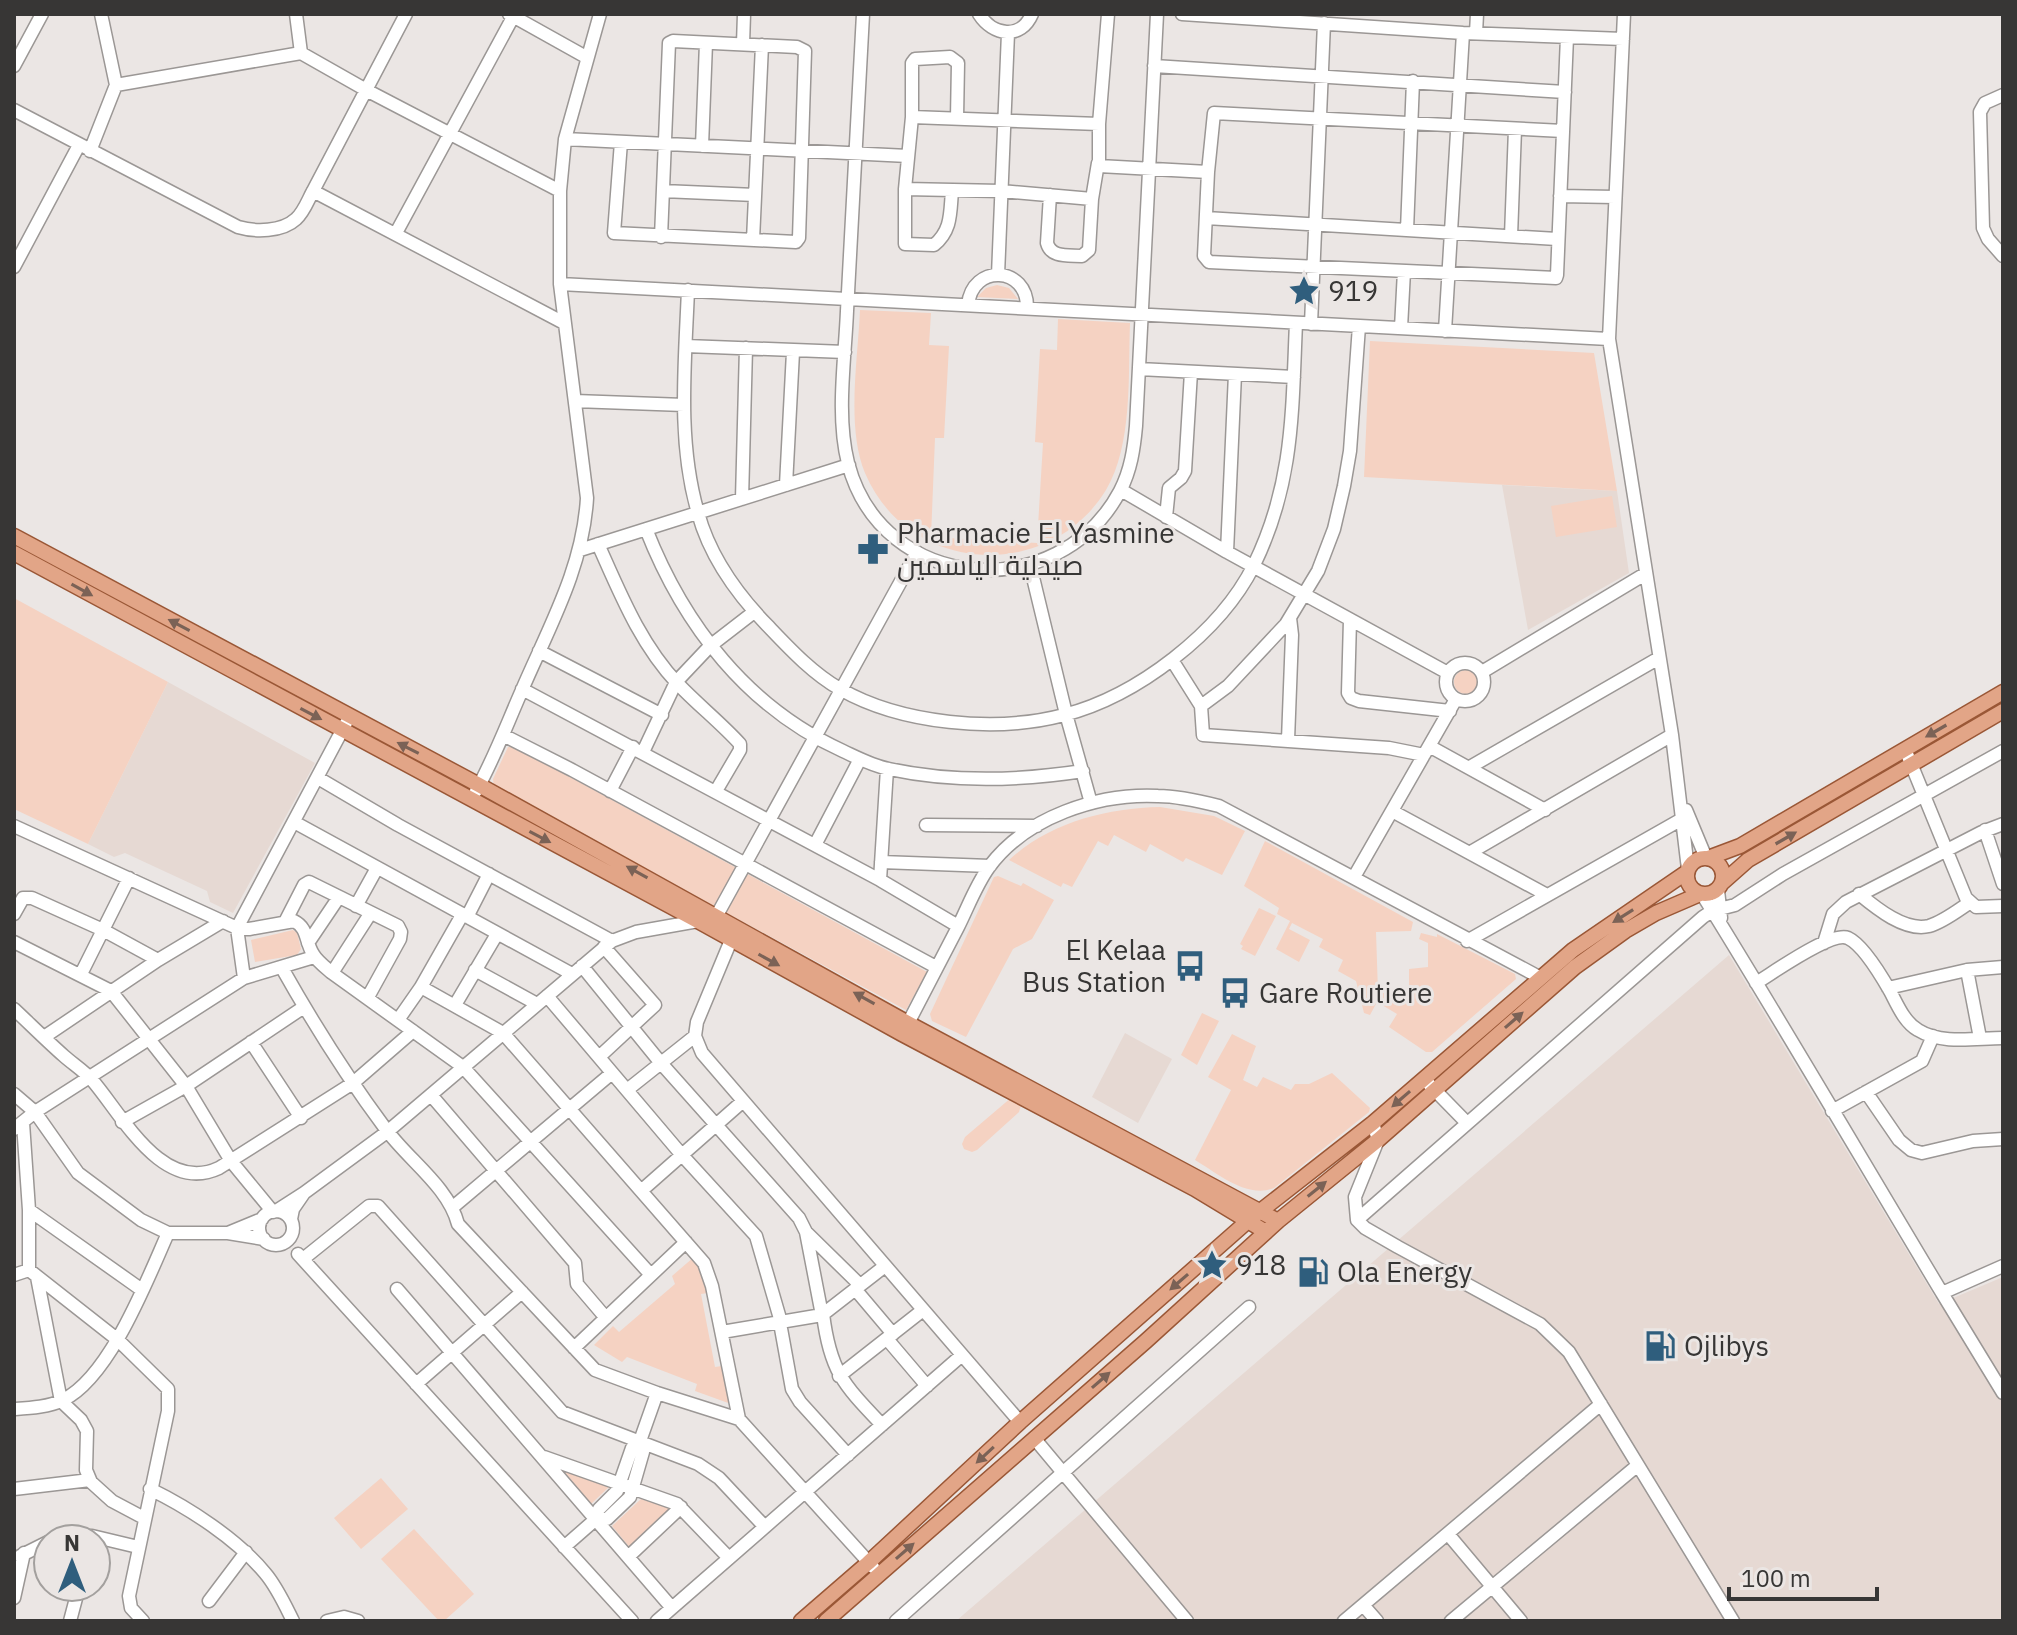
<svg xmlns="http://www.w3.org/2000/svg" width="2017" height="1635" font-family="'IBM Plex Sans',Cairo,sans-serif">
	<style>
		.built { fill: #e6d9d3 }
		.green { fill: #f5d2c2 }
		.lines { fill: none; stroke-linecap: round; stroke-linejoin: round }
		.minor-casing { stroke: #9b9795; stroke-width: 15 }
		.major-casing { stroke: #9a5736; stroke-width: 17 }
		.minor { stroke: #fff; stroke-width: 12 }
		.major { stroke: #e2a587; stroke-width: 14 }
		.oneway { fill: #7b6256 }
		.labels { text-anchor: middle; stroke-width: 6; stroke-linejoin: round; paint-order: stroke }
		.poi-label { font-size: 28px; fill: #373635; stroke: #ebe6e4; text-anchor: start }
	</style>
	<rect width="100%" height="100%" fill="#ebe6e4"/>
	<path class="built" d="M 1502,485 L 1617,491 L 1629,573 L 1528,630 Z
		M 168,682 L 315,763 L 233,913 L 210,902 L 207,891 L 125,853 L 114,857 L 88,844 Z
		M 1729,955 L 1939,1304 L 2003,1277 L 2003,1621 L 956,1621 Z
		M 1125,1033 L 1172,1059 L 1138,1123 L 1092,1097 Z"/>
	<path class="green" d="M 997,285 L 1009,288 L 1018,299 L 977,297 L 986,288 Z
		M 860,310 L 931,313 L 929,345 L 949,346 L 944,438 L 935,438 L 931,537 L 1037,543 L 1043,443 L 1035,442 L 1040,349 L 1057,350 L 1058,319 L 1130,323 C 1128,374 1133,445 1106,490 C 1049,583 908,575 865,473 C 846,427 858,359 860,310 Z
		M 1370,341 L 1594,353 L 1617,491 L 1364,477 Z
		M 1612,496 L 1617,527 L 1556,537 L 1551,506 Z
		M 14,598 L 168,682 L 88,844 L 14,809 Z
		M1454 682a12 12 0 1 1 24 0a12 12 0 1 1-24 0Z
		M 508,747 L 515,747 L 927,972 L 906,1010 L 494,787 L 493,779 Z
		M 1160,807 L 1214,816 L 1245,831 L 1222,875 L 1186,858 L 1183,862 L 1150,844 L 1146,852 L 1114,835 L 1108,846 L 1098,841 L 1072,887 L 1063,883 L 1061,887 L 1009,860 C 1049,823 1106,808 1160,807 Z
		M 1265,841 L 1413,922 L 1411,931 L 1376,932 L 1378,992 L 1409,991 L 1409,969 L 1428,967 L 1428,943 L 1419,939 L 1421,933 L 1437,937 L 1437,934 L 1515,974 L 1516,979 L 1432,1052 L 1426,1052 L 1389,1027 L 1397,1014 L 1377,1002 L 1370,1015 L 1364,1013 L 1356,981 L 1338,971 L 1343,960 L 1319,947 L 1323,939 L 1292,923 L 1289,929 L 1310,940 L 1299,962 L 1276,949 L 1290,921 L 1277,914 L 1279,908 L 1244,886 Z
		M 998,876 L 1021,886 L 1023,883 L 1054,900 L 1032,939 L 1013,949 L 966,1037 L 932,1021 L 930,1014 L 994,877 Z
		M 1259,908 L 1276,916 L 1255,956 L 1241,949 L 1243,946 L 1240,944 Z
		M 293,930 L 297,933 L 301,949 L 297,955 L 255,962 L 251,940 Z
		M 1202,1013 L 1219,1021 L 1197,1065 L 1181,1055 Z
		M 1232,1034 L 1256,1046 L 1243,1080 L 1257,1087 L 1263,1077 L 1291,1090 L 1295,1084 L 1309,1084 L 1332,1073 L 1370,1108 L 1369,1112 L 1274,1188 C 1247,1199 1217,1173 1195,1160 L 1231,1090 L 1208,1077 Z
		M 1012,1097 L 1021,1105 L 1019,1112 L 977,1150 L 972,1152 L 964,1149 L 962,1144 L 965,1137 Z
		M 694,1257 L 703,1268 L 708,1293 L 701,1294 L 715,1367 L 722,1366 L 731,1404 L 695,1391 L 697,1384 L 627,1357 L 622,1362 L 594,1345 L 613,1326 L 619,1332 L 675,1284 L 672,1276 Z
		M 563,1470 L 610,1486 L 591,1504 Z
		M 381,1478 L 408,1509 L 361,1549 L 334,1518 Z
		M 641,1499 L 675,1510 L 631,1549 L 612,1526 Z
		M 414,1529 L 474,1594 L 444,1621 L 439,1621 L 381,1559 Z"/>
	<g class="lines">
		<defs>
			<path id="minor" d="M 101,14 L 116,85 L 301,53
				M 296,14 L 301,53 L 368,91 L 560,191
				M 509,14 L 586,57
				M 863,14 C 858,113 852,212 847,311 C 845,360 836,415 848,463 C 882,594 1059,606 1120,491 C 1131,470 1134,448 1136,426 L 1157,14
				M 979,14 C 993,36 1021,40 1032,14
				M 1108,14 L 1099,124 L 1099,166 L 1208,172
				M 1182,14 L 1463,33 L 1623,39
				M 1624,14 L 1609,339 L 1672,735 L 1688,869
				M 1476,33 L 1477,14
				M 743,44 L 744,14
				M 14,66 L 42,14
				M 1154,66 L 1565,92
				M 2003,95 L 1985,103 L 1980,112 L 1983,228 L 1988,239 L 2003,256
				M 14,110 L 238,227 C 255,232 282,232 296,219 C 304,212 308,200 313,191 L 406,14
				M 912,117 L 912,63 L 915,59 L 950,57 L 958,63 L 957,118
				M 1563,131 L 1214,113 L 1208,172 L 1204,256 L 1209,262 L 1556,278 L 1557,275 L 1567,37
				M 565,139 L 908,156
				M 621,142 L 614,233 L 796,242 L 799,238 L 805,51 L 797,47 L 673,41 L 669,43 L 661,237
				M 702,146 L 706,43
				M 90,151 L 116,85
				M 905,189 L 1001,191 L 1092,199 L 1098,163
				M 313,191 L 564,323
				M 663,191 L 755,195
				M 952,191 C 950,213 952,230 934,245 L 905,244 L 905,189 L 912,117 L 1099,124
				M 1050,195 L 1047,243 C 1051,258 1068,255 1082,256 L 1089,250 L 1092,199
				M 1560,196 L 1615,197
				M 1206,218 L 1557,239
				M 1407,230 L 1413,81
				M 396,233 L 513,17
				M 1511,236 L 1515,129
				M 753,240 L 762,45
				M 14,267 L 79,145
				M 998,275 L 1008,33
				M 560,284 L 1609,339
				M 688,290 C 685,364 677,441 698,513 C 710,557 736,593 767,625 C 789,648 812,673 840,689 C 901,724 996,733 1064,715 C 1137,696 1220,633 1254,565 C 1294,483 1292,411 1296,323
				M 968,305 C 972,263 1028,266 1027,308
				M 1311,324 L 1324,23
				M 1401,328 L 1404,271
				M 1445,331 L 1463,33
				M 686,346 L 845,352
				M 1139,369 L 1294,377
				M 575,401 L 684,405
				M 786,485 L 793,352
				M 1121,490 L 1227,552 L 1448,673
				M 742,499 L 746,348
				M 1166,517 L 1169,488 L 1181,478 L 1185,471 L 1191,372
				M 646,529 C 684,626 748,708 843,751 C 858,758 873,766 889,769 C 954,783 1018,781 1083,771
				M 598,544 C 620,593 640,644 678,684 C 698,705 721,723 740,744 L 740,750 L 716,791
				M 580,550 L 849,465
				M 1227,552 L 1235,374
				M 1030,565 L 1066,714 L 1091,803
				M 1350,620 L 1348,693 L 1351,698 L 1359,701 L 1450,711
				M 539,651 L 662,715
				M 1172,660 L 1201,706 L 1203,735 L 1389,748 L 1424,755
				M1446 682a19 19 0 1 1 38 0a19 19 0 1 1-38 0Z
				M 1482,672 L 1645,574
				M 522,689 L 880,880 L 958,926
				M 1201,706 L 1228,686 L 1286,624 L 1318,571 L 1334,529 L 1344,486 L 1350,451 L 1359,326
				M 503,735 L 572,770 L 936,967
				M 1288,740 L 1292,635 L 1290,618
				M 1429,746 L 1545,810
				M 1905,749 L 1966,898 L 1976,907 L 2003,906
				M 643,752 L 676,682 L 710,646 L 754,612
				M 1470,767 L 1659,658
				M 318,778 L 398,825 L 612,941
				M 476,791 C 494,759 507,724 522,690 C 549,627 583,568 587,498 L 560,284 L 560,191 L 565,139 L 600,14
				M 610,791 L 633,747
				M 1686,810 L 1706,858
				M 1392,811 L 1547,895
				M 294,822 L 572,974
				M 926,825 L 1037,826
				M 14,826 L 237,928 L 346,723
				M 1985,830 L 2003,884
				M 815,845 L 860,759
				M 1471,852 L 1672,735
				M 881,862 L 990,866
				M 1354,877 L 1456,699
				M 880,880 L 887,769
				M 1718,890 L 1721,918
				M 1702,894 C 1784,1026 1862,1160 1942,1293 L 2003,1266
				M 1859,894 C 1876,908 1905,932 1929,926 C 1943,922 1957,911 1969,903
				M 356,906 L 377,868
				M 14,914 L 23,898 L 32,898 L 103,930 L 158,960
				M 717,915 L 917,552
				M 467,917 L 489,874
				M 285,922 L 304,885 L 309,882 L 398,926 L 401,932 L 400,939 L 368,997
				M 734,933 L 697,1022 L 695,1036 L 702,1053 L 1020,1422
				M 1467,941 L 1682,819
				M 14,942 L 111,991 L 186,1086 L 231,1161 L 273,1212
				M 308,943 L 339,897
				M 1824,943 L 1833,914 L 1846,902 L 1982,832 L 2003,824
				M 582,966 L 660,1062 L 799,1218 L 806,1232 L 822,1315
				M 282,968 C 313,1023 347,1077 385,1128 C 408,1160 448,1186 458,1224 L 595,1370 L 657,1393 L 739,1419 L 873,1567
				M 475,970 L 537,1004
				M 1967,970 L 1980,1038
				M 332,973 L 370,914
				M 81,974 L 129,878
				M 244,978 L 237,928 L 249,929 L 294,921 C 308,928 305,941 313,954 C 317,961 325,967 332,973 L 463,1067 L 651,1275
				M 1756,983 C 1773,973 1831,931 1848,938 C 1863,945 1882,977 1890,991 C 1897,1004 1904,1022 1918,1030 C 1942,1045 1976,1038 2003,1038
				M 421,987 L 503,1033 L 704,1263 L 712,1286 L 739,1419
				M 1888,988 L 1967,970 L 2003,967
				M 547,996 L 681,1154 L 756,1236 L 781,1322
				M 455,1005 L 497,934
				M 14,1009 C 31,1025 47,1041 64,1056 C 73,1064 84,1071 92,1080 C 121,1113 162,1195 219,1168 L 353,1083 L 413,1031
				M 398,1020 L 421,987 L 462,915
				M 904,1031 C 922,996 940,961 958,927 C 968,907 976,885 989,867 C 1026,817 1098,793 1158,796 C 1178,796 1199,801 1219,806 L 1541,978
				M 44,1037 L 158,960 L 223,921
				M 251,1042 L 301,1118
				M 599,1057 L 655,1005 L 604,947
				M 1424,1079 L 1467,1123
				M 627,1090 L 695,1036
				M 1866,1092 L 1899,1140 L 1911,1150 L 1922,1153 L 1973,1141 L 2003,1139
				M 14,1094 L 35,1112 L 78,1173 L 141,1220 L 168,1233 L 228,1233 L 264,1239
				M 431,1095 L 575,1263 L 577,1284 L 606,1318
				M 1832,1111 L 1922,1061 L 1933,1036
				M 122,1122 L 186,1086 L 304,1007
				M 1373,1123 L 1378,1140 L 1355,1197 L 1357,1220 L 1365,1228 L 1398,1247 L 1540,1324 L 1569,1352 L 1733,1621
				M 14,1129 L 35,1112 L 244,978 L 314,957
				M 641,1191 L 742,1102
				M 304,1193 L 387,1132 L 612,941 L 636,932 L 698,921 L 700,919
				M 453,1207 L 612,1073
				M 29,1210 L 142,1290
				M 276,1211 L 304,1193 L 293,1209 L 291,1219
				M259 1228a17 17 0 1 1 34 0a17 17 0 1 1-34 0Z
				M 1357,1220 L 1703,917 L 1712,911 L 1735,905 L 1783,874 L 2003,751
				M 806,1232 L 860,1285
				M 228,1233 L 262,1219
				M 298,1254 L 632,1621
				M 303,1259 L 369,1206 L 378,1206 L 562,1412 L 698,1464 L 719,1478 L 765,1527
				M 29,1270 L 118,1340 L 168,1389 L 168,1411 L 129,1596 L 131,1608 L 143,1621
				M 14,1275 L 29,1270 L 29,1210 L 23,1123
				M 37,1277 L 61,1401 L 81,1420 L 87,1431 L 86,1470 L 91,1482 L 112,1501 L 144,1518
				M 397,1289 L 672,1608
				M 855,1289 L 893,1334
				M 1942,1293 L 2003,1393
				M 823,1314 C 830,1371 843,1384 882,1425
				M 780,1323 L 792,1389 L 800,1402 L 848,1455
				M 722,1332 L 822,1315 L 885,1266
				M 887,1339 L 927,1386
				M 574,1348 L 686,1242
				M 839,1376 L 923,1310
				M 416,1384 L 522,1292
				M 14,1409 C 30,1408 49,1407 63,1400 C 110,1377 147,1280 168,1233
				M 1034,1438 L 1187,1621
				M 544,1457 L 677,1504 L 729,1558
				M 14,1489 L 90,1480
				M 150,1489 C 189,1508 237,1539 265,1573 C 277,1587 285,1605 293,1621
				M 596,1519 L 607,1519 L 630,1497 L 643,1452 L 640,1441 L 657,1393
				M 1448,1534 L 1521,1621
				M 60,1539 L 92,1536 L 138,1547
				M 564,1547 L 596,1519 L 599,1509 L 617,1491 L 632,1448 L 640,1441
				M 20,1556 L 48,1542
				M 628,1557 L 681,1507
				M 14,1598 L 24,1553
				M 209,1601 L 246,1552
				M 1363,1605 L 1377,1621
				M 70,1621 L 79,1587
				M 327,1621 L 344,1617 L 358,1621
				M 657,1621 L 962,1355
				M 896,1621 L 1249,1307
				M 1344,1621 L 1601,1404
				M 1451,1621 L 1638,1465"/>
			<path id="major" d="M 14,536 L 479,785 L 908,1023 L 1278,1221
				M 14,553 L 698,921 L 902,1034 L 1195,1189 L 1266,1232
				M1687 876a18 18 0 1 1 36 0a18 18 0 1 1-36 0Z
				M 1708,858 L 1740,846 L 2003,692
				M 1722,883 L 1748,860 L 2003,711
				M 801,1621 L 868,1563 L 1020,1422 L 1249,1220 L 1373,1123 L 1573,950 L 1687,872
				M 826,1621 L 1146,1341 L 1278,1221 L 1378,1140 L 1575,967 L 1625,931 L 1656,913 L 1700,894"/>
		</defs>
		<use href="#minor" class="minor-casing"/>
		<use href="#major" class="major-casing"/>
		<use href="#minor" class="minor"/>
		<use href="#major" class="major"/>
	</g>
	<defs><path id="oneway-solid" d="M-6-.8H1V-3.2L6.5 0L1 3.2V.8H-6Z" transform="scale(2)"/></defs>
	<g class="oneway">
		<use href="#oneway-solid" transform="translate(82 590) rotate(29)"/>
		<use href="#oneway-solid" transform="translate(179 625) rotate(-152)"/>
		<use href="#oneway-solid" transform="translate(311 714) rotate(28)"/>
		<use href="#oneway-solid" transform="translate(1936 731) rotate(150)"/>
		<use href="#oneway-solid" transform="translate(408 748) rotate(-153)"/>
		<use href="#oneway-solid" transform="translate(540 837) rotate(28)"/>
		<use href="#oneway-solid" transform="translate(1786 838) rotate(-30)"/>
		<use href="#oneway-solid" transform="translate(637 872) rotate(-151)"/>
		<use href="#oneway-solid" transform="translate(1623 916) rotate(148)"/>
		<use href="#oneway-solid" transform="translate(769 960) rotate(29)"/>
		<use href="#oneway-solid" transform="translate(864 998) rotate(-151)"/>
		<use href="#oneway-solid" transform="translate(1514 1020) rotate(-41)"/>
		<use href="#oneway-solid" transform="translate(1401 1099) rotate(139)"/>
		<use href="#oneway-solid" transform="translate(1317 1189) rotate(-39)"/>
		<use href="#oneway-solid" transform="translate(1179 1282) rotate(139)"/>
		<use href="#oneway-solid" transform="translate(1101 1380) rotate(-41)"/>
		<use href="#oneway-solid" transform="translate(985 1455) rotate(137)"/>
		<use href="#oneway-solid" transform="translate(905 1551) rotate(-41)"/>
	</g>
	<defs>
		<symbol id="sight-bare" viewBox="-9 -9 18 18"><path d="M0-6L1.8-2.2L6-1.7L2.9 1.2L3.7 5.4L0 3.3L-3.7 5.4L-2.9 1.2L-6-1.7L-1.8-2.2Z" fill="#2f5e7d" stroke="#ebe6e4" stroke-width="2.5" paint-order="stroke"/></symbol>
		<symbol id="pharmacy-bare" viewBox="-9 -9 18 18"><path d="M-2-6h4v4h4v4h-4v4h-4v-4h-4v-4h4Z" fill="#2f5e7d" stroke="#ebe6e4" stroke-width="2.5" paint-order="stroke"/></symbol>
		<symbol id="bus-bare" viewBox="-9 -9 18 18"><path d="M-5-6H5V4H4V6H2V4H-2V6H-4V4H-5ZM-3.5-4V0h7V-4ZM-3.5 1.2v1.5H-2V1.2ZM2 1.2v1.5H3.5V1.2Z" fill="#2f5e7d" stroke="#ebe6e4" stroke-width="2.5" paint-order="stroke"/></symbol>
		<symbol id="fuel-bare" viewBox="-9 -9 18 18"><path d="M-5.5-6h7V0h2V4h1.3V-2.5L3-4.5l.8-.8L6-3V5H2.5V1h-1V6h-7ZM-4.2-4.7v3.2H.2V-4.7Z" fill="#2f5e7d" stroke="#ebe6e4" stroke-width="2.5" paint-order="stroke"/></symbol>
	</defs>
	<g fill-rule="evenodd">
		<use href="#sight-bare" x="1282" y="269" width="44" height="44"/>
		<use href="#pharmacy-bare" x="851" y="527" width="44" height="44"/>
		<use href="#bus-bare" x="1168" y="944" width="44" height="44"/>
		<use href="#bus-bare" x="1213" y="971" width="44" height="44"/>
		<use href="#sight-bare" x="1190" y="1243" width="44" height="44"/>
		<use href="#fuel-bare" x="1291" y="1250" width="44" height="44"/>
		<use href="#fuel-bare" x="1638" y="1324" width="44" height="44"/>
	</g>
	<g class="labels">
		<g class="poi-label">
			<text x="1328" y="301">919</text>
			<text x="897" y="543">Pharmacie El Yasmine<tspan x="897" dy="32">صيدلية الياسمين</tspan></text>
			<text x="1166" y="960" text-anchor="end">El Kelaa<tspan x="1166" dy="32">Bus Station</tspan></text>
			<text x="1259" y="1003">Gare Routiere</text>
			<text x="1236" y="1275">918</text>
			<text x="1337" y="1282">Ola Energy</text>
			<text x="1684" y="1356">Ojlibys</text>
		</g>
	</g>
	<rect width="2017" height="1635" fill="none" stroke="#373635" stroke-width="32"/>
	<g transform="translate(72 1563)"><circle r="38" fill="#ebe6e4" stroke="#a3a09e" stroke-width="2"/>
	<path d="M0-6L14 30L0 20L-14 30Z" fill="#2f5e7d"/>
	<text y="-12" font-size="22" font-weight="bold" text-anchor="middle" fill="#373635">N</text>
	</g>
	<path d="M1729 1587v12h148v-12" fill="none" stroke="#373635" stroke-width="4"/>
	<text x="1741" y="1587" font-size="24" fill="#373635" stroke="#ebe6e4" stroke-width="6" paint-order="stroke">100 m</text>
</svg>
